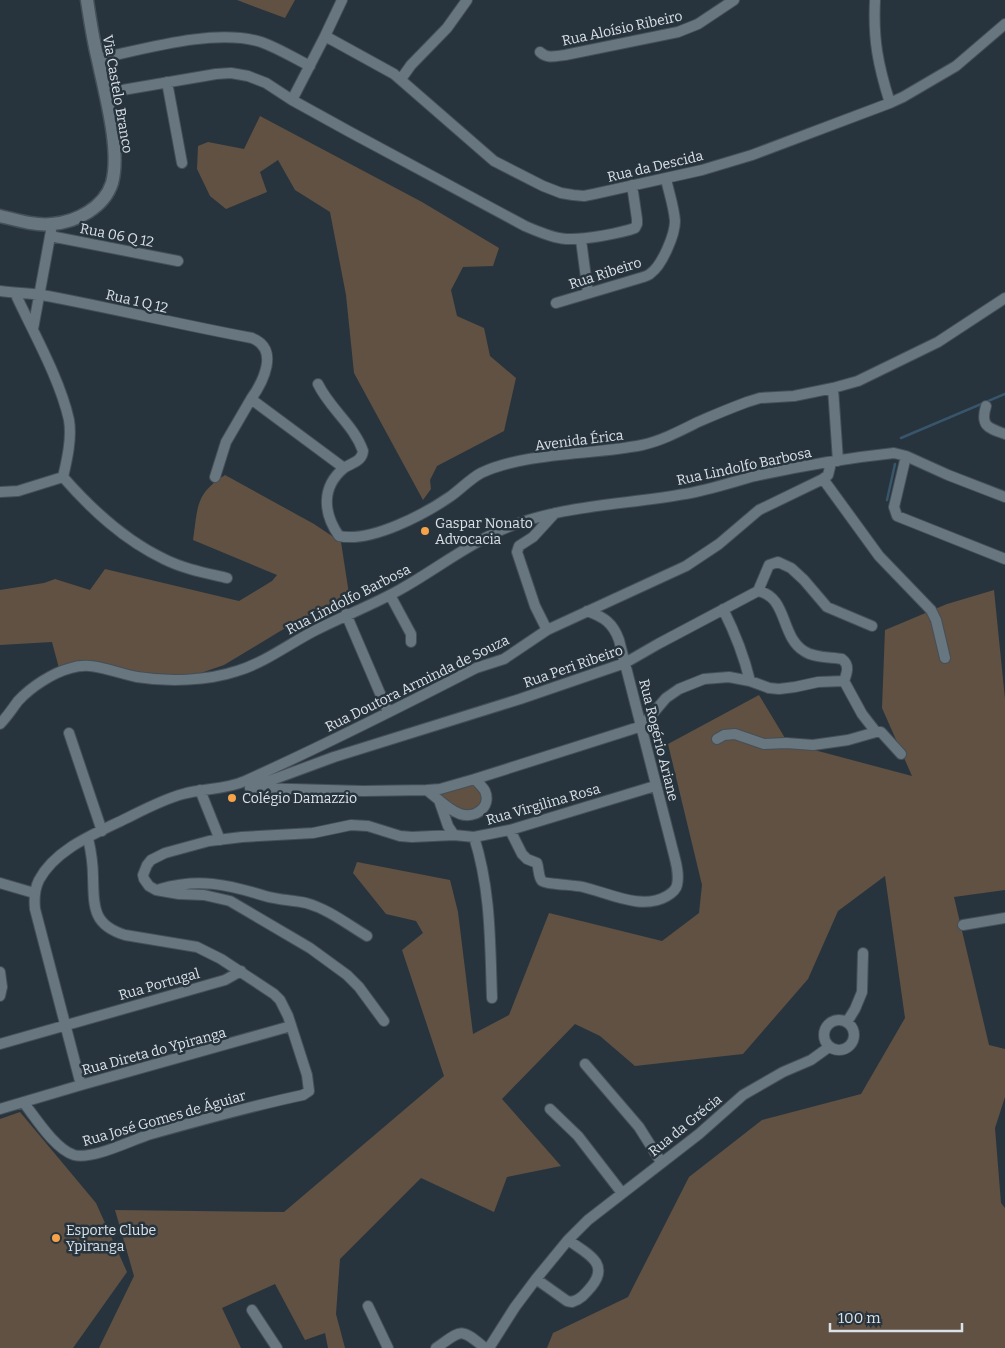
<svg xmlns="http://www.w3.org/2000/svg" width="1005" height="1348" font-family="Bitter,serif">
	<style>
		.green { fill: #605142 }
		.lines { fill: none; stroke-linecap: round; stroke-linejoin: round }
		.stream { stroke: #37566b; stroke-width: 2.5 }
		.street-casing { stroke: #454f57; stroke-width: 12 }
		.secondary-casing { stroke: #454f57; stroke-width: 15 }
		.street { stroke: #687680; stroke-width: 10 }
		.secondary { stroke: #687680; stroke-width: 12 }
		.poi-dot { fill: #f7a248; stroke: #28343d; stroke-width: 2 }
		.labels { text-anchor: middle; stroke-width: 5; stroke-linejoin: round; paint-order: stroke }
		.street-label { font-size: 14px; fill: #dae2e8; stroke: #28343d }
		.poi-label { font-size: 14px; fill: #dae2e8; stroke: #28343d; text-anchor: start }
	</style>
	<rect width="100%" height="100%" fill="#28343d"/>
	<path class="green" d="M 237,0 L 295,0 L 285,18 Z
		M 260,116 L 422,202 L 499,248 L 493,266 L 463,267 L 451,290 L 457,316 L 484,328 L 490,356 L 516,378 L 504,431 L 437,466 L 430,480 L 431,489 L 423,500 L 354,373 L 346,295 L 330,212 L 295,190 L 278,160 L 260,172 L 267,192 L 226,209 L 210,196 L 197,169 L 198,146 L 208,142 L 244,149 Z
		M 225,475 L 314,524 L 341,542 L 349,594 L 282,630 L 224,665 L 198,674 L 133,676 L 93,666 L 60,672 L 52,642 L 0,645 L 0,590 L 44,583 L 55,579 L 90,590 L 105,569 L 239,601 L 272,581 L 277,575 L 193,540 C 198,507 195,494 225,475 Z
		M 994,590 L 1005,699 L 1005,890 L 954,897 L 989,1045 L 1005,1049 L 1005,1097 L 995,1128 L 1001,1203 L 1005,1208 L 1005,1348 L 547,1348 L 553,1333 L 628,1297 L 689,1177 L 762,1120 L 861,1094 L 905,1018 L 885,876 L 838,911 L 808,979 L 743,1054 L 635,1066 L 600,1036 L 575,1024 L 502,1099 L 561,1166 L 507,1177 L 494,1212 L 421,1178 L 340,1259 L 336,1314 L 345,1348 L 328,1348 L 325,1333 L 305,1340 L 275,1284 L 222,1308 L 241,1348 L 99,1348 L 134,1276 L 115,1210 L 284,1212 L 444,1076 L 402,950 L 423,933 L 416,921 L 386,914 L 353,873 L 357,862 L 450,880 L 458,912 L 473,1034 L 509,1015 L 549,913 L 662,941 L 699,913 L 702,885 L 668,744 L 759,695 L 788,743 L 912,776 L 882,708 L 885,630 L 947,604 Z
		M 473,782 L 476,784 L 484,799 L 479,810 L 462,812 L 434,793 Z
		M 20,1112 L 96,1203 L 127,1272 L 73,1348 L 0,1348 L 0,1119 Z"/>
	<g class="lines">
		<path class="stream" d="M 901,438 L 1005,394
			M 887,500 L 895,464"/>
		<defs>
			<path id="street" d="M 875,0 C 873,40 878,65 890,103
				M 325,36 L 394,74 L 494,161 L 543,186 L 561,193 L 573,195 L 584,196 L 594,194 L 702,170 L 752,155 L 890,103 L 903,97 L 956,66 L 1005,24
				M 540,52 C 547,59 556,56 565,55 L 678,32 L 698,24 L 734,0
				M 97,59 C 145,49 214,28 261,42 C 278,48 294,58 310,66
				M 401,79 L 411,65 L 447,28 L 467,0
				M 167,82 L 182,163
				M 105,93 L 216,74 L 231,73 L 248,76 L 266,83 L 292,100 L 350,132 L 525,226 C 557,240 566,242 601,236 C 612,234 624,232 635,228 L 637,224 L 637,219 L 632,185
				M 292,100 L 325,36 L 342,0
				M 50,236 L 178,261
				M 581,240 L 588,293
				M 0,291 C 14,293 28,293 42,295 C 112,308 182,325 252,338 C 280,349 263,382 251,399 L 344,468
				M 556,303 L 640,278 C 644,277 648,276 651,273 C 662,265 675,235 675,221 C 674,207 669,193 666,179
				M 33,329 L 51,231
				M 318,384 C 330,409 354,425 363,451 C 362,462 351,463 344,468 C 321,487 323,513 339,536 C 371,543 425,514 451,496 C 462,488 470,479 481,473 C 525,452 593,455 642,445 C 661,441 680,431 698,422 C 714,415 731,408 747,402 L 760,398 L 794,396 L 833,388 L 858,381 L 938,342 L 1005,298
				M 833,388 L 838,461
				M 986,406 C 980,426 988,428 1005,434
				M 906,456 L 894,507 L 897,516 L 1005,559
				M 63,477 C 92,510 124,540 164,559 C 184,569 206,573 227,578
				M 215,477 L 226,442 L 251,399
				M 823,479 L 879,556 L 931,610 L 936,620 L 945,658
				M 0,492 L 18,491 L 63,477 C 67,460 72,438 69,420 C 60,379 33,332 15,293
				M 758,591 L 769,565 L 778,562 L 791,568 L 804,580 L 827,607 L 872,626
				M 390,595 L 411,634 L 411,642
				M 723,609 C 735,633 744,656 750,681
				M 346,614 L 388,712
				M 547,630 L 535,606 L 517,552 L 519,546 L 533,537 L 555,513
				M 844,681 L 862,714 L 876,732 L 881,732 L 901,754
				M 0,724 C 7,717 12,709 18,701 C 31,687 52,673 71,668 C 94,661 114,673 137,677 C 168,682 207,681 237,671 C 264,663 289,644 314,631 C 343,616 373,605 401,589 C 435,570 465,546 501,530 C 559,505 623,505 685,494 C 709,490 732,482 755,476 C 801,466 847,458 894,453 L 906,456 L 948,475 L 1005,497
				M 69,733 L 102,831
				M 717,739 L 724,735 L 735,734 L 764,744 L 786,743 L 813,745 L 848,740 L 876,732
				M 250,788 L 334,757 L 520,699 L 625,663 L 658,644 L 758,591 C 788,597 780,636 804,651 C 814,658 830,657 842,659 C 850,665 847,673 844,681
				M 256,788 L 363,791 L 427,790 L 440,789 L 475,779 L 642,726 L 666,698 L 679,689 L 704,679 L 729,677 L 750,681 L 769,688 L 779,689 L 795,687 L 818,682 L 844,681
				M 200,790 L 220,840
				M 427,790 C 437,798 448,810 460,814 C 474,819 492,808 485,791 C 483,787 478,783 475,779
				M 439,800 L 448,826 L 454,835
				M 510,830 L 522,854 L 527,859 L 537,863 C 539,868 538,877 542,881 C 545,884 575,885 583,887 C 609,893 642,911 667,896 C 672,893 676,890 677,885 C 680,872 674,856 671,843 L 619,640 C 613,623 604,617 587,611
				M 474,837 C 491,890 490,943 492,998
				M 0,883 L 34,893
				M 160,889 C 199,878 226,884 265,896 C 278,900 292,900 306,903 C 328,909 347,924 367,936
				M 963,925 L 1005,918
				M 0,972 L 2,987 L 0,996
				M824 1035a15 15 0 1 1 30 0a15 15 0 1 1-30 0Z
				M 384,1021 L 359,987 L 347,975 L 310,948 L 230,901 L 204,895 L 179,894 L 156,890 L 149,886 L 144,879 L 143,875 L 147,865 L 151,860 L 165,853 L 209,841 L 242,837 L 313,833 L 351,825 L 368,826 L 400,836 L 412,837 L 454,835 L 474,837 L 510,830 L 655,786
				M 847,1022 L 855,1009 L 862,992 L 863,953
				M 0,1044 L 225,980 L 241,971
				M 585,1064 L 639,1127 L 661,1162
				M 81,1085 L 35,909 C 34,899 34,890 39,880 C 56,848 97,833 127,818 C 145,809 164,799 183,794 C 204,788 225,790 245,781 C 323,746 400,707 476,668 L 504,659 L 547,630 L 686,566 L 719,544 L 759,510 L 823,479 L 828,475 L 831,463
				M 24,1103 C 35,1117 55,1149 74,1155 C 93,1160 131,1140 151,1134 C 201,1120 251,1106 303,1095 L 309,1091 L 307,1075 L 288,1016 L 280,1000 L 274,994 L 221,959 L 197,947 L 125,935 C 92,925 94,906 93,877 C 93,864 91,851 88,838
				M 0,1109 L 81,1085 L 291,1026
				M 550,1109 L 578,1136 L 622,1193
				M 536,1279 L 567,1301 L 572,1302 C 581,1299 585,1294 591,1287 C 611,1263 586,1253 568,1240
				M 368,1306 L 388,1348
				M 252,1310 L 277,1348
				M 436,1348 C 462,1330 460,1327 485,1348
				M 489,1348 L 515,1307 L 536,1279 L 568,1240 L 588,1220 L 699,1134 L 743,1095 L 783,1072 L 811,1060 L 829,1047"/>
			<path id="secondary" d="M 0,216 C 16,220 36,226 52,224 C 76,222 104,208 112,183 C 121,150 105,94 98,60 C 93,40 90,20 87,0"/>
		</defs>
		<use href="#street" class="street-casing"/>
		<use href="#secondary" class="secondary-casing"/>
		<use href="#street" class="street"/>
		<use href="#secondary" class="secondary"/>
	</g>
	<g class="poi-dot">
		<circle cx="425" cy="531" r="5"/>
		<circle cx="232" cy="798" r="5"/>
		<circle cx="56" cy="1238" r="5"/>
	</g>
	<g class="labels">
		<g class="street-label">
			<text transform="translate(622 28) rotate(-12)" y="5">Rua Aloísio Ribeiro</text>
			<text transform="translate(118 94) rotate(80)" y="5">Via Castelo Branco</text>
			<text transform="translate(655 166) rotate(-13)" y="5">Rua da Descida</text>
			<text transform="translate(117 235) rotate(11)" y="5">Rua 06 Q 12</text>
			<text transform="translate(605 273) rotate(-18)" y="5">Rua Ribeiro</text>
			<text transform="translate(137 301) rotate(13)" y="5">Rua 1 Q 12</text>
			<text transform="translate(579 440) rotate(-7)" y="5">Avenida Érica</text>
			<text transform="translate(744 466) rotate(-12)" y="5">Rua Lindolfo Barbosa</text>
			<text transform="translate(348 599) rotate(-27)" y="5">Rua Lindolfo Barbosa</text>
			<text transform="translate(573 666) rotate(-19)" y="5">Rua Peri Ribeiro</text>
			<text transform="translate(417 683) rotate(-26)" y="5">Rua Doutora Arminda de Souza</text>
			<text transform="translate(659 740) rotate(76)" y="5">Rua Rogério Ariane</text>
			<text transform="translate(543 804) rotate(-16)" y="5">Rua Virgilina Rosa</text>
			<text transform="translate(159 984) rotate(-16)" y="5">Rua Portugal</text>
			<text transform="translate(154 1051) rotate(-15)" y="5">Rua Direta do Ypiranga</text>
			<text transform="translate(164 1118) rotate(-16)" y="5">Rua José Gomes de Águiar</text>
			<text transform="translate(685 1125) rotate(-39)" y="5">Rua da Grécia</text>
		</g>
		<g class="poi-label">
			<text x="435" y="528">Gaspar Nonato<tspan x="435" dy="16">Advocacia</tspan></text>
			<text x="242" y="803">Colégio Damazzio</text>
			<text x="66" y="1235">Esporte Clube<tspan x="66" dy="16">Ypiranga</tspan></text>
		</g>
	</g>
	<path d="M830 1323v8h132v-8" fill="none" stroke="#dae2e8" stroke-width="2.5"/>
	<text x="838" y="1323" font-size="15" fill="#dae2e8" stroke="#28343d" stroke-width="4" paint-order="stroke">100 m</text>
</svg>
